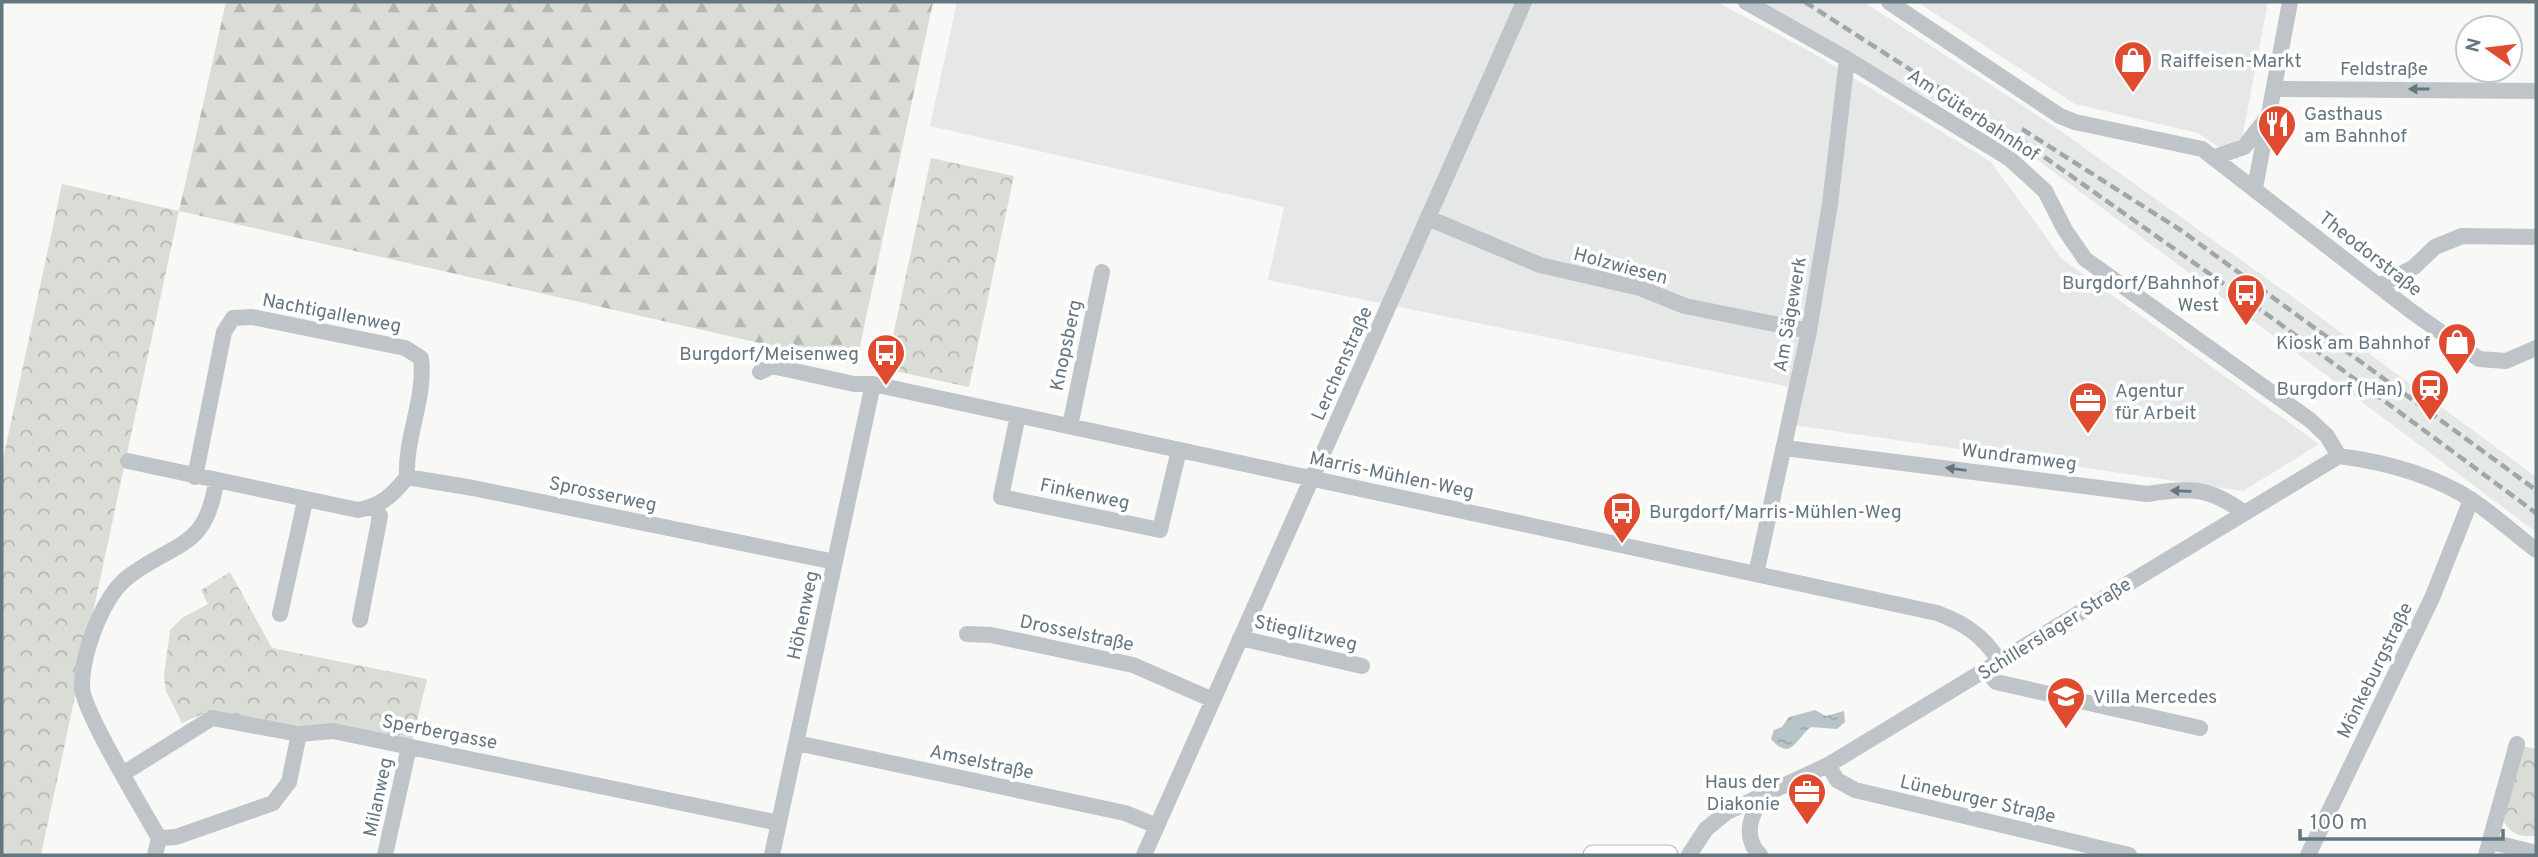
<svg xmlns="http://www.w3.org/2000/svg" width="2538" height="857" font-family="Overpass,sans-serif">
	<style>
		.built { fill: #e6e8e7 }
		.forest { fill: url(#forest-firs) }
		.park { fill: url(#park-crowns) }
		.water { fill: url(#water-ripples) }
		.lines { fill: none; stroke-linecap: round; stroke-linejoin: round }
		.major-casing { stroke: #b3b9bc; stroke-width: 21 }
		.minor { stroke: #bfc4c8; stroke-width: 16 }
		.major { stroke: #fff; stroke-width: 19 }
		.rail { stroke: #9fa7ac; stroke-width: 4.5; stroke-dasharray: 10 5; stroke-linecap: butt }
		.oneway { fill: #647680 }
		.labels { text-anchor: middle; stroke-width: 7; stroke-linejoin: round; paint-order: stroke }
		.poi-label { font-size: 19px; fill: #647680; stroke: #fff; text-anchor: start }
		.street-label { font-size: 19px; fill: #647680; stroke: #fff }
	</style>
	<defs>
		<pattern id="forest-firs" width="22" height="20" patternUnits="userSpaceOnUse" patternTransform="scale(1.75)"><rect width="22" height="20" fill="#d9ddd5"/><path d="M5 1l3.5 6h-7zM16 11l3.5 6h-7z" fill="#b4b8b2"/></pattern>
		<pattern id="park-crowns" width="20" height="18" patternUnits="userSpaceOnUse" patternTransform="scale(1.75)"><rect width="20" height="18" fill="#d9ddd5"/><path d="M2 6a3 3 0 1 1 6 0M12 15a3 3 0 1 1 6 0" fill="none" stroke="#b4b8b2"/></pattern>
		<pattern id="water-ripples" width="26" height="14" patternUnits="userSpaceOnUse" patternTransform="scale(1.75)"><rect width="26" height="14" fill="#b7c5c8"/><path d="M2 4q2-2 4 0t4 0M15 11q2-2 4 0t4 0" fill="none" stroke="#98a5a8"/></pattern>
	</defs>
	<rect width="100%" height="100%" fill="#f8f8f6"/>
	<path class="built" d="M 957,2 L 1717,2 L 1813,53 L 1991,162 L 2062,259 L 2319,444 L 2243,491 L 1787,424 L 1790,387 L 1268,280 L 1284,207 L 930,126 Z
		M 1755,2 L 1864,2 L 2058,129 L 2301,303 L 2536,477 L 2536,532 L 2031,155 Z
		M 1917,2 L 2268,2 L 2238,160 L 2198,133 L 2075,104 Z"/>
	<path class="forest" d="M 226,2 L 933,2 L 856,365 L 179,211 Z"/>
	<path class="park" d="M 931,158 L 1014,176 L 969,387 L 886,369 Z
		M 62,184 L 179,211 L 41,855 L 2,855 L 2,464 Z
		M 230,572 L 272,648 L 427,679 L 412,742 L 207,712 L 182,723 L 166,691 L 164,676 L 170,630 L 182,618 L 208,604 L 201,590 Z
		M 2522,746 L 2536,749 L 2536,836 C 2521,837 2512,835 2504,822 Z"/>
	<path class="water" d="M 1815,710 L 1826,716 L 1844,711 L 1845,722 L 1837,729 L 1811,727 C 1797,737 1791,763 1771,739 L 1774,730 L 1782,727 L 1789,717 Z"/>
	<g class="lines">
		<defs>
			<path id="major" d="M 1593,855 L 1668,855"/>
		</defs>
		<use href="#major" class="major-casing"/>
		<path class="minor" d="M 1746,2 L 1847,59 L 2010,159 L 2045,191 L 2065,230 L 2085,259 L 2310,420 L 2327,436 L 2339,456
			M 1889,2 L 2060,116 L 2075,122 L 2202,149 L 2411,311 L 2479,359 L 2506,361 L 2536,348
			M 2274,89 L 2536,91
			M 2215,157 L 2244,147 L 2266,119
			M 2255,188 L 2290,2
			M 1428,218 L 1540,265 L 1640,288 L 1685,306 L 1809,331
			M 2379,286 L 2414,267 L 2435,247 L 2462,236 L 2536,237
			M 760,372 L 772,366 L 854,384 L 873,384 L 1937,613 C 1964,623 1984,636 1999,661
			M 1018,415 L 1001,497 L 1160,530 L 1179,450
			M 1070,426 L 1102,272
			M 1785,448 L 2147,494 C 2189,487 2209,487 2243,512
			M 2339,456 C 2385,462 2433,475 2472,500 C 2494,515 2515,534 2536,550
			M 128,461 L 358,510 C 381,506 393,495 407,477 L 473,488 L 835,562
			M 195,477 L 224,332 L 233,318 L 252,317 L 405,348 L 421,358 C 426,399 405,436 407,477
			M 1756,574 L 1809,331 L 1830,204 L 1847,59
			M 280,614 L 305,501
			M 360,620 L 380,516 L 374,507
			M 967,634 L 991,635 L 1133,665 L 1213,700
			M 1240,638 L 1362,666
			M 1986,670 L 1996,682 L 2200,728
			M 797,743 L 1125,813 L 1157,826
			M 1828,765 L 1837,780 L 1855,790 L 2129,855
			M 124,773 L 212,718 L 299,734
			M 159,838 C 145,813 82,710 82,687 C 82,653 103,593 132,574 C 179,541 206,547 216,482
			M 2492,842 L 2536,853
			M 155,855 L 159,838 L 176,837 L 273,803 L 289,782 L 299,734 L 333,731 L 779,823
			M 385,855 L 409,747
			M 772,855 L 873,384
			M 1144,855 L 1524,2
			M 1689,855 L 1706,829 L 1727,812 L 1828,765 L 2339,456
			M 1760,855 C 1741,836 1752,813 1764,793
			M 2308,855 L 2432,598 L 2471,500
			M 2486,855 L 2517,744"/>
		<use href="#major" class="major"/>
		<path class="rail" d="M 1805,2 L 2026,144 L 2272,318 L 2536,513
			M 2022,129 L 2182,231 L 2536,490"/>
	</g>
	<defs><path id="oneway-solid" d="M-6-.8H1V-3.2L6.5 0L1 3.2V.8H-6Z" transform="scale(1.75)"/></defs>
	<g class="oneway">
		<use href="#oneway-solid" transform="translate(2419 89) rotate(-180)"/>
		<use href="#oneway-solid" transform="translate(1956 469) rotate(-173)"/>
		<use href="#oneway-solid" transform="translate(2181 491) rotate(-178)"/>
	</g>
	<defs>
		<symbol id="shop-pin" viewBox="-11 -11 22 30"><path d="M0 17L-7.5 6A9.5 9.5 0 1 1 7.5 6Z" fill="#e04a2e" stroke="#fff"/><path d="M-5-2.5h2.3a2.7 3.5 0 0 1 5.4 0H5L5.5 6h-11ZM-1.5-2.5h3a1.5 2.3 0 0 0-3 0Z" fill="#fff"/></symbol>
		<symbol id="restaurant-pin" viewBox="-11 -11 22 30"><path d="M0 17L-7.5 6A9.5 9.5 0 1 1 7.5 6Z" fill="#e04a2e" stroke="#fff"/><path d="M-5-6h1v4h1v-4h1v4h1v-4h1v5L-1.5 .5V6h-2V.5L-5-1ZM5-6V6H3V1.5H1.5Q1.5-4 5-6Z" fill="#fff"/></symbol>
		<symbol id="bus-pin" viewBox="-11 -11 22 30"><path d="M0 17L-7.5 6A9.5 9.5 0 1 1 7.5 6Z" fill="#e04a2e" stroke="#fff"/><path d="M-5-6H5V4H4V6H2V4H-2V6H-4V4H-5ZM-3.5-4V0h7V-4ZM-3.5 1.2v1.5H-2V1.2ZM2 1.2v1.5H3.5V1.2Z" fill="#fff"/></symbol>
		<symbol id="station-pin" viewBox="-11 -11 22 30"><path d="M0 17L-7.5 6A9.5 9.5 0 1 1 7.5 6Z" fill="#e04a2e" stroke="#fff"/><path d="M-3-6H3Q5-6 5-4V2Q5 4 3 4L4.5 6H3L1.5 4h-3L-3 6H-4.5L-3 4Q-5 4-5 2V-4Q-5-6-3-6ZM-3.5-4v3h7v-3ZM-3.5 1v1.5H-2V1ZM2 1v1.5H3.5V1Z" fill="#fff"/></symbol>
		<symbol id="office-pin" viewBox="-11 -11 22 30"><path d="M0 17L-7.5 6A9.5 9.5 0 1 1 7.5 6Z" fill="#e04a2e" stroke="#fff"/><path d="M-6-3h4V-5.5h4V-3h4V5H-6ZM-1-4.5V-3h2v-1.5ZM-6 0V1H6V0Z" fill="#fff"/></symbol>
		<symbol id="school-pin" viewBox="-11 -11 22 30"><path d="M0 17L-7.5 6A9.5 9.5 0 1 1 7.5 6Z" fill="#e04a2e" stroke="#fff"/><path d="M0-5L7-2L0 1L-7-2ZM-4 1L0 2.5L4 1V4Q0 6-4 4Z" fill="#fff"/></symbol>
	</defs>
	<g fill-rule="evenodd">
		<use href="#shop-pin" x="2111" y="38" width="44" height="60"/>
		<use href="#restaurant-pin" x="2255" y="102" width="44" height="60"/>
		<use href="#bus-pin" x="2224" y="271" width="44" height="60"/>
		<use href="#shop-pin" x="2435" y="320" width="44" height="60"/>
		<use href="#bus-pin" x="864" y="331" width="44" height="60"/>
		<use href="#station-pin" x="2408" y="366" width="44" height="60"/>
		<use href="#office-pin" x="2066" y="379" width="44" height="60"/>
		<use href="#bus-pin" x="1600" y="489" width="44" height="60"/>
		<use href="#school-pin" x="2044" y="674" width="44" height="60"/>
		<use href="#office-pin" x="1785" y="770" width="44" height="60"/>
	</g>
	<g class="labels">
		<g class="poi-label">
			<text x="2160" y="67">Raiffeisen-Markt</text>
			<text x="2304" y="120">Gasthaus<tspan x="2304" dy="22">am Bahnhof</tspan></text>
			<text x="2219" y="289" text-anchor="end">Burgdorf/Bahnhof<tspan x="2219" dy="22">West</tspan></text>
			<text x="2430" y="349" text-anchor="end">Kiosk am Bahnhof</text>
			<text x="859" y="360" text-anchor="end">Burgdorf/Meisenweg</text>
			<text x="2403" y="395" text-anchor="end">Burgdorf (Han)</text>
			<text x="2115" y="397">Agentur<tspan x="2115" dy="22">für Arbeit</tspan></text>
			<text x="1649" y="518">Burgdorf/Marris-Mühlen-Weg</text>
			<text x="2093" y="703">Villa Mercedes</text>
			<text x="1780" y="788" text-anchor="end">Haus der<tspan x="1780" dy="22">Diakonie</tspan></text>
		</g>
		<g class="street-label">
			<text x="2384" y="75">Feldstraße</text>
			<text transform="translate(1974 114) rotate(33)" y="7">Am Güterbahnhof</text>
			<text transform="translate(2371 253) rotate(38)" y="7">Theodorstraße</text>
			<text transform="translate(1621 265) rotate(15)" y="7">Holzwiesen</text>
			<text transform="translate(332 312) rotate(11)" y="7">Nachtigallenweg</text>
			<text transform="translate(1789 314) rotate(-80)" y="7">Am Sägewerk</text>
			<text transform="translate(1065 345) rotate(-78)" y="7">Knopsberg</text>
			<text transform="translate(1341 363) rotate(-66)" y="7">Lerchenstraße</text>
			<text transform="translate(2019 456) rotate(7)" y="7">Wundramweg</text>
			<text transform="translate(1392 474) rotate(12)" y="7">Marris-Mühlen-Weg</text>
			<text transform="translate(603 493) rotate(12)" y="7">Sprosserweg</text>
			<text transform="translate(1085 493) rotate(12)" y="7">Finkenweg</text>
			<text transform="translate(802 615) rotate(-78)" y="7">Höhenweg</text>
			<text transform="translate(2054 628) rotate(-32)" y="7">Schillerslager Straße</text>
			<text transform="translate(1077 632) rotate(12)" y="7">Drosselstraße</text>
			<text transform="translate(1306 632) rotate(13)" y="7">Stieglitzweg</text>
			<text transform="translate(2374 670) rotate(-64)" y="7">Mönkeburgstraße</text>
			<text transform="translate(440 731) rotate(11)" y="7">Sperbergasse</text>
			<text transform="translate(982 761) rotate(12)" y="7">Amselstraße</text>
			<text transform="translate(377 797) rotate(-78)" y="7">Milanweg</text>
			<text transform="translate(1978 798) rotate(13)" y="7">Lüneburger Straße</text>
		</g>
	</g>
	<rect width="2538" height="857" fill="none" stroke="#647680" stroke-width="7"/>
	<g transform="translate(2489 49) rotate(284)"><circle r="33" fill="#ffffff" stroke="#c1c8cc" stroke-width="2"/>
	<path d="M0-5L12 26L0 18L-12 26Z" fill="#e04a2e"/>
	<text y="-10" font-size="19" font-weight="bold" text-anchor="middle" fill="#647680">N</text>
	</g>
	<path d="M2300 829v10h203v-10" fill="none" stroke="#647680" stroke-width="3.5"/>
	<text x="2310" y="829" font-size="21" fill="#647680" stroke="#ffffff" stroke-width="5" paint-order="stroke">100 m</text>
</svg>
